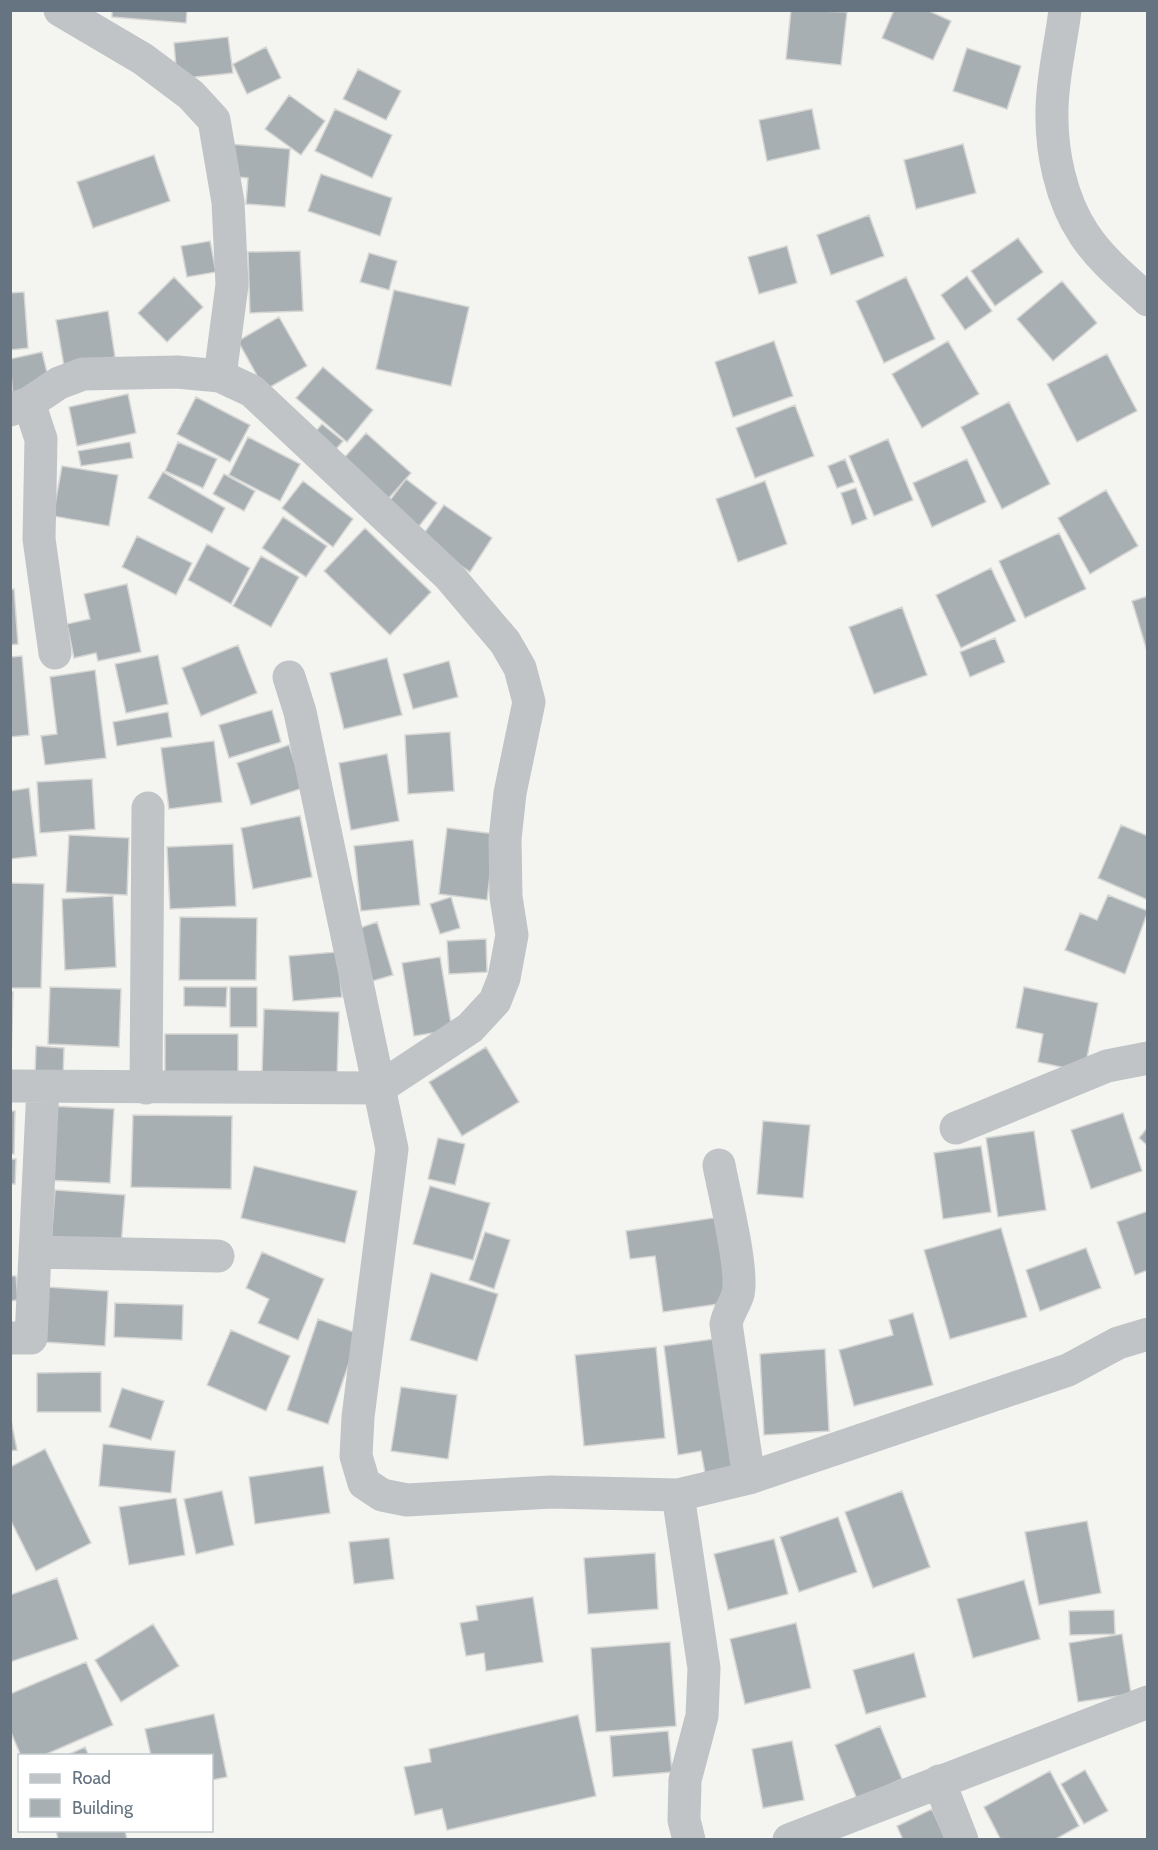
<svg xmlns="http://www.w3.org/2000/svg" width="1158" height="1850" font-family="Cabin,sans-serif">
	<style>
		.building { fill: #a7afb3; stroke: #d6d6d4; stroke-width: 1.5 }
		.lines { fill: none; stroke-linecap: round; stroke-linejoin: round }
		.minor { stroke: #c0c4c7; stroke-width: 33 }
	</style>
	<rect width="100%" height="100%" fill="#f4f4f1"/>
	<path class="building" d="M 112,10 L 187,10 L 186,23 L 112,17 Z
		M 791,10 L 847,12 L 841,65 L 786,59 Z
		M 894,10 L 927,10 L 951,21 L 933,60 L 882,38 Z
		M 228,37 L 233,73 L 177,79 L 174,43 Z
		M 266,47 L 281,78 L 247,94 L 233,64 Z
		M 967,48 L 1021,66 L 1007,109 L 953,91 Z
		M 358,69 L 401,91 L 386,120 L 343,99 Z
		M 289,95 L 325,121 L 301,155 L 265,129 Z
		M 335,109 L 392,135 L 372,178 L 315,151 Z
		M 812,109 L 820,149 L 767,161 L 759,120 Z
		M 229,144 L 290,149 L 285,207 L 246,204 L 248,178 L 227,176 Z
		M 963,144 L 976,193 L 916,209 L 904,160 Z
		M 154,155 L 170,201 L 93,228 L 77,182 Z
		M 321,174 L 392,198 L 380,236 L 308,211 Z
		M 869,215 L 884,256 L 831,275 L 817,235 Z
		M 1018,238 L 1043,272 L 995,306 L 971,271 Z
		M 210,241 L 216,272 L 187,277 L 181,246 Z
		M 787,246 L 797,283 L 759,294 L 748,257 Z
		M 300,251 L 303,311 L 250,313 L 248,252 Z
		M 369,253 L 397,261 L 389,290 L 360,282 Z
		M 967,276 L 992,311 L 965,330 L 941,295 Z
		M 174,277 L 203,307 L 167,342 L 138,313 Z
		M 906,277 L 935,339 L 884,363 L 856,301 Z
		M 1062,281 L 1097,323 L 1053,361 L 1017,319 Z
		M 394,290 L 469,307 L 451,386 L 376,369 Z
		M 24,292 L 28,348 L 10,350 L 10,293 Z
		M 108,311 L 115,357 L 64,366 L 56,320 Z
		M 279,317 L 307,366 L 265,390 L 238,341 Z
		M 774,341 L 793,396 L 733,417 L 715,362 Z
		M 948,341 L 979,394 L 922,428 L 892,374 Z
		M 42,352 L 51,389 L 13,397 L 10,359 Z
		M 1107,354 L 1137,411 L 1077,442 L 1047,384 Z
		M 323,367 L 373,410 L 347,442 L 296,398 Z
		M 128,394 L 136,433 L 77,446 L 69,407 Z
		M 196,397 L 250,425 L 230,462 L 177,434 Z
		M 1009,402 L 1050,484 L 1002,509 L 961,427 Z
		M 795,405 L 814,456 L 755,478 L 736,428 Z
		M 322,424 L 343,441 L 330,456 L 310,438 Z
		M 366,433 L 411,473 L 381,507 L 337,466 Z
		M 248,437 L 300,464 L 280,501 L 229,475 Z
		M 888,439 L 913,500 L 874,516 L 849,456 Z
		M 130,442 L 133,458 L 81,466 L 78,451 Z
		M 178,442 L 217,459 L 203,488 L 165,471 Z
		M 845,459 L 854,482 L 837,488 L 828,466 Z
		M 967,459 L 986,502 L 932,527 L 913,483 Z
		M 62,466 L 118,475 L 109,526 L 53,516 Z
		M 163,472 L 225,508 L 212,533 L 148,498 Z
		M 224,474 L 255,491 L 244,511 L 213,494 Z
		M 406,479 L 437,503 L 413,534 L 382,511 Z
		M 303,481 L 353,519 L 333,547 L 282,508 Z
		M 765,481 L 787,544 L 738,562 L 716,499 Z
		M 856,488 L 867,519 L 852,525 L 841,493 Z
		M 1106,490 L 1138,546 L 1090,574 L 1058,518 Z
		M 444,505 L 492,538 L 470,572 L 420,539 Z
		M 283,517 L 327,546 L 306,577 L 262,548 Z
		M 365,528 L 431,592 L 390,635 L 324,571 Z
		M 1059,533 L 1086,589 L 1025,618 L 999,561 Z
		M 137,536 L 192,563 L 176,595 L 122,567 Z
		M 207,544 L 250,568 L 231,604 L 188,580 Z
		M 261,556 L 299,577 L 271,627 L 233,606 Z
		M 991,568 L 1016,621 L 961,648 L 936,595 Z
		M 127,584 L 141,652 L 98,661 L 96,653 L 74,658 L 67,624 L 90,619 L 84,594 Z
		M 14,589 L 18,644 L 10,645 L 10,590 Z
		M 1148,596 L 1148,650 L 1147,651 L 1132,601 Z
		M 902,607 L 927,675 L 874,694 L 849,627 Z
		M 995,638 L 1005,662 L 970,677 L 960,652 Z
		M 238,645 L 257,693 L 201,716 L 182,668 Z
		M 158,655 L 168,704 L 126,713 L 115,664 Z
		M 22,656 L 29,735 L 10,737 L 10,657 Z
		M 387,658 L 402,715 L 344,729 L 330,673 Z
		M 449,661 L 458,697 L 413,709 L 403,674 Z
		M 95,670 L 106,758 L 45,765 L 41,736 L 57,734 L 50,677 Z
		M 272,710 L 281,742 L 229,758 L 219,725 Z
		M 168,712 L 172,737 L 117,746 L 113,722 Z
		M 450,732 L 454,791 L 408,794 L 405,735 Z
		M 214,741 L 222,802 L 169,809 L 161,748 Z
		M 289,745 L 303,788 L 251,805 L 237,763 Z
		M 387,754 L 399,821 L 351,830 L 339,763 Z
		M 92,779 L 95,829 L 40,833 L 37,782 Z
		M 29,788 L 37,856 L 10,859 L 10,791 Z
		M 300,816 L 312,877 L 253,889 L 241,828 Z
		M 1121,825 L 1148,836 L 1148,900 L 1098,878 Z
		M 447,828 L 495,834 L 487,900 L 439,894 Z
		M 69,835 L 129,838 L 127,895 L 66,892 Z
		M 413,840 L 420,905 L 361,911 L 354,846 Z
		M 233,844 L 236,906 L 170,909 L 167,847 Z
		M 10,883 L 44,884 L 41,988 L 10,988 Z
		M 1108,895 L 1148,911 L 1125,974 L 1065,950 L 1080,913 L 1097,920 Z
		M 113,896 L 116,967 L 65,970 L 62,899 Z
		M 451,897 L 460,928 L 440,934 L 430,904 Z
		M 180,917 L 257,918 L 256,980 L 179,980 Z
		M 377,922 L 393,975 L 369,982 L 354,930 Z
		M 486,939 L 487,972 L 449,974 L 447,941 Z
		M 337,952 L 342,997 L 293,1001 L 289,956 Z
		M 440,957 L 452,1030 L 414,1036 L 402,963 Z
		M 50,987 L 121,989 L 119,1047 L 48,1044 Z
		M 184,987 L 227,987 L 226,1007 L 184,1006 Z
		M 230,987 L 257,987 L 257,1027 L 230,1027 Z
		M 1024,987 L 1098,1003 L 1084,1072 L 1038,1062 L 1043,1034 L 1016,1028 Z
		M 10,992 L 13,992 L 11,1060 L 10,1060 Z
		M 264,1009 L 339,1012 L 337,1077 L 262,1074 Z
		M 165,1034 L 238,1034 L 238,1076 L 165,1076 Z
		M 36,1046 L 64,1048 L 63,1078 L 35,1077 Z
		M 486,1047 L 519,1102 L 462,1136 L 429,1082 Z
		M 48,1106 L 114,1109 L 110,1183 L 44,1180 Z
		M 10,1111 L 15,1111 L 14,1154 L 10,1154 Z
		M 1123,1113 L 1142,1171 L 1091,1189 L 1071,1130 Z
		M 133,1115 L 232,1116 L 231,1189 L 131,1187 Z
		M 763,1121 L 810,1125 L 803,1198 L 757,1194 Z
		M 1148,1127 L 1148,1146 L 1139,1138 Z
		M 1034,1131 L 1046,1210 L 998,1217 L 986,1138 Z
		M 438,1138 L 465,1144 L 455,1185 L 428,1179 Z
		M 981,1146 L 991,1212 L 943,1219 L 934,1153 Z
		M 10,1159 L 16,1159 L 15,1184 L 10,1184 Z
		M 254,1166 L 357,1191 L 345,1243 L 241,1218 Z
		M 430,1186 L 490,1203 L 473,1260 L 413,1244 Z
		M 55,1190 L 125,1195 L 120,1259 L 50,1255 Z
		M 1148,1211 L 1148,1270 L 1135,1275 L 1117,1222 Z
		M 720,1217 L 732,1302 L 663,1312 L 655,1256 L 630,1259 L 626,1231 Z
		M 1001,1228 L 1027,1317 L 950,1339 L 924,1250 Z
		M 485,1232 L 510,1240 L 494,1289 L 469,1280 Z
		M 1086,1248 L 1101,1288 L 1040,1311 L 1026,1270 Z
		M 262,1252 L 324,1279 L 298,1340 L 258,1323 L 269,1299 L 246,1288 Z
		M 431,1273 L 498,1294 L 477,1361 L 410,1340 Z
		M 10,1276 L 16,1276 L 18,1300 L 10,1301 Z
		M 47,1287 L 108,1291 L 105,1346 L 44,1342 Z
		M 115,1303 L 183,1305 L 182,1340 L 114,1337 Z
		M 913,1313 L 933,1385 L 854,1406 L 839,1350 L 893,1335 L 889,1320 Z
		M 318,1319 L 359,1334 L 328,1424 L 287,1410 Z
		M 231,1330 L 290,1356 L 266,1411 L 207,1385 Z
		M 721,1338 L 737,1468 L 705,1473 L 701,1451 L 678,1455 L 664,1346 Z
		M 656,1347 L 665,1438 L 584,1446 L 575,1355 Z
		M 825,1349 L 829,1431 L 764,1435 L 760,1354 Z
		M 101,1372 L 101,1412 L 37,1412 L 37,1373 Z
		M 401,1387 L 457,1395 L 448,1459 L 391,1451 Z
		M 122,1388 L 164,1401 L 151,1440 L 109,1427 Z
		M 10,1415 L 17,1450 L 10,1451 Z
		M 103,1444 L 175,1451 L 171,1493 L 99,1486 Z
		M 45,1449 L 91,1543 L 36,1571 L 10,1519 L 10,1467 Z
		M 323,1466 L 330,1513 L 255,1524 L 249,1477 Z
		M 222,1491 L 234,1545 L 196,1554 L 184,1499 Z
		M 902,1491 L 930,1567 L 873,1588 L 845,1512 Z
		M 176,1498 L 185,1555 L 129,1565 L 119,1507 Z
		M 838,1517 L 857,1572 L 799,1592 L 780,1537 Z
		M 1087,1521 L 1101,1593 L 1039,1605 L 1025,1532 Z
		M 389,1538 L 394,1579 L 354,1584 L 349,1542 Z
		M 774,1539 L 788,1594 L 728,1610 L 714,1554 Z
		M 655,1553 L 658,1609 L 588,1614 L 584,1558 Z
		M 57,1578 L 78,1639 L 10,1662 L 10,1595 Z
		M 1024,1580 L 1040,1639 L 973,1658 L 957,1599 Z
		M 533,1597 L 543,1662 L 486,1671 L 484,1653 L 466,1656 L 460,1623 L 478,1620 L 476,1606 Z
		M 1114,1610 L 1115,1634 L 1070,1635 L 1069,1611 Z
		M 796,1623 L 811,1688 L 745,1704 L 730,1639 Z
		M 153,1624 L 179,1666 L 121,1702 L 95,1660 Z
		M 1122,1634 L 1131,1694 L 1078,1702 L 1069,1643 Z
		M 670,1642 L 676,1726 L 596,1732 L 591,1648 Z
		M 914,1653 L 926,1697 L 866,1714 L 853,1670 Z
		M 86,1662 L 113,1725 L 42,1756 L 21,1756 L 10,1730 L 10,1694 Z
		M 214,1714 L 227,1777 L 212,1780 L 212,1756 L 151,1756 L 145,1729 Z
		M 578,1715 L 596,1796 L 447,1830 L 442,1809 L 415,1815 L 404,1767 L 431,1762 L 429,1749 Z
		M 880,1726 L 902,1779 L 857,1799 L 835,1745 Z
		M 668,1731 L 672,1772 L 613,1777 L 610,1736 Z
		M 792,1741 L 804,1800 L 763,1808 L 752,1749 Z
		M 85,1747 L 89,1756 L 65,1756 Z
		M 1085,1770 L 1108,1811 L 1084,1824 L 1061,1784 Z
		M 1050,1771 L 1079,1826 L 1054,1840 L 1001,1840 L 984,1807 Z
		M 932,1809 L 946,1840 L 903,1840 L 897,1826 Z
		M 56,1830 L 125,1830 L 127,1840 L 58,1840 Z"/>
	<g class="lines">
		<path class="minor" d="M 60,10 L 143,59 L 191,95 L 214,120 L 228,202 L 232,285 L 220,376
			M 1065,10 C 1061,44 1052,78 1052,111 C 1051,151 1061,200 1084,234 C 1100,259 1126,280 1148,300
			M 29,403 L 41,439 L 39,539 L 55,653
			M 10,410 L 29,403 L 59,383 L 83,374 L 177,372 L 220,376 L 252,391 L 449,576 L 505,642 L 520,668 L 529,702 L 510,793 L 505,839 L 506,897 L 512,935 L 504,978 L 495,1001 L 470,1028 L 379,1088 L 10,1086
			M 289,677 L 300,712 L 392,1149 L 358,1417 L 356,1456 L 364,1483 L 382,1495 L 407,1500 L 551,1492 L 678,1495 L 749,1478 L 1068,1370 L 1118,1343 L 1148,1334
			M 146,1088 L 148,808
			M 956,1128 L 1107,1066 L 1148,1058
			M 719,1165 C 724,1193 744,1270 738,1294 C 735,1304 728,1313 726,1324 L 749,1478
			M 36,1252 L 218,1256
			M 10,1338 L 31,1338 L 43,1087
			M 678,1495 L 704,1668 L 702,1716 L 685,1780 L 684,1820 L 689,1840
			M 939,1781 L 962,1840
			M 789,1840 L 1148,1702"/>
	</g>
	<rect width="1158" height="1850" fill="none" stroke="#657480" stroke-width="24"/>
	<rect x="18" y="1754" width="195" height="78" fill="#ffffff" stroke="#c1c7cc" stroke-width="1.5"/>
	<rect x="30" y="1774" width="30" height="9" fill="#c0c4c7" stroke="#c1c7cc" stroke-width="1.5"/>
	<text x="72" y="1784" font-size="18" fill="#657480">Road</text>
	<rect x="30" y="1799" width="30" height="18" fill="#a7afb3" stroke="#c1c7cc" stroke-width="1.5"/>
	<text x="72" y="1814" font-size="18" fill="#657480">Building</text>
</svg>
